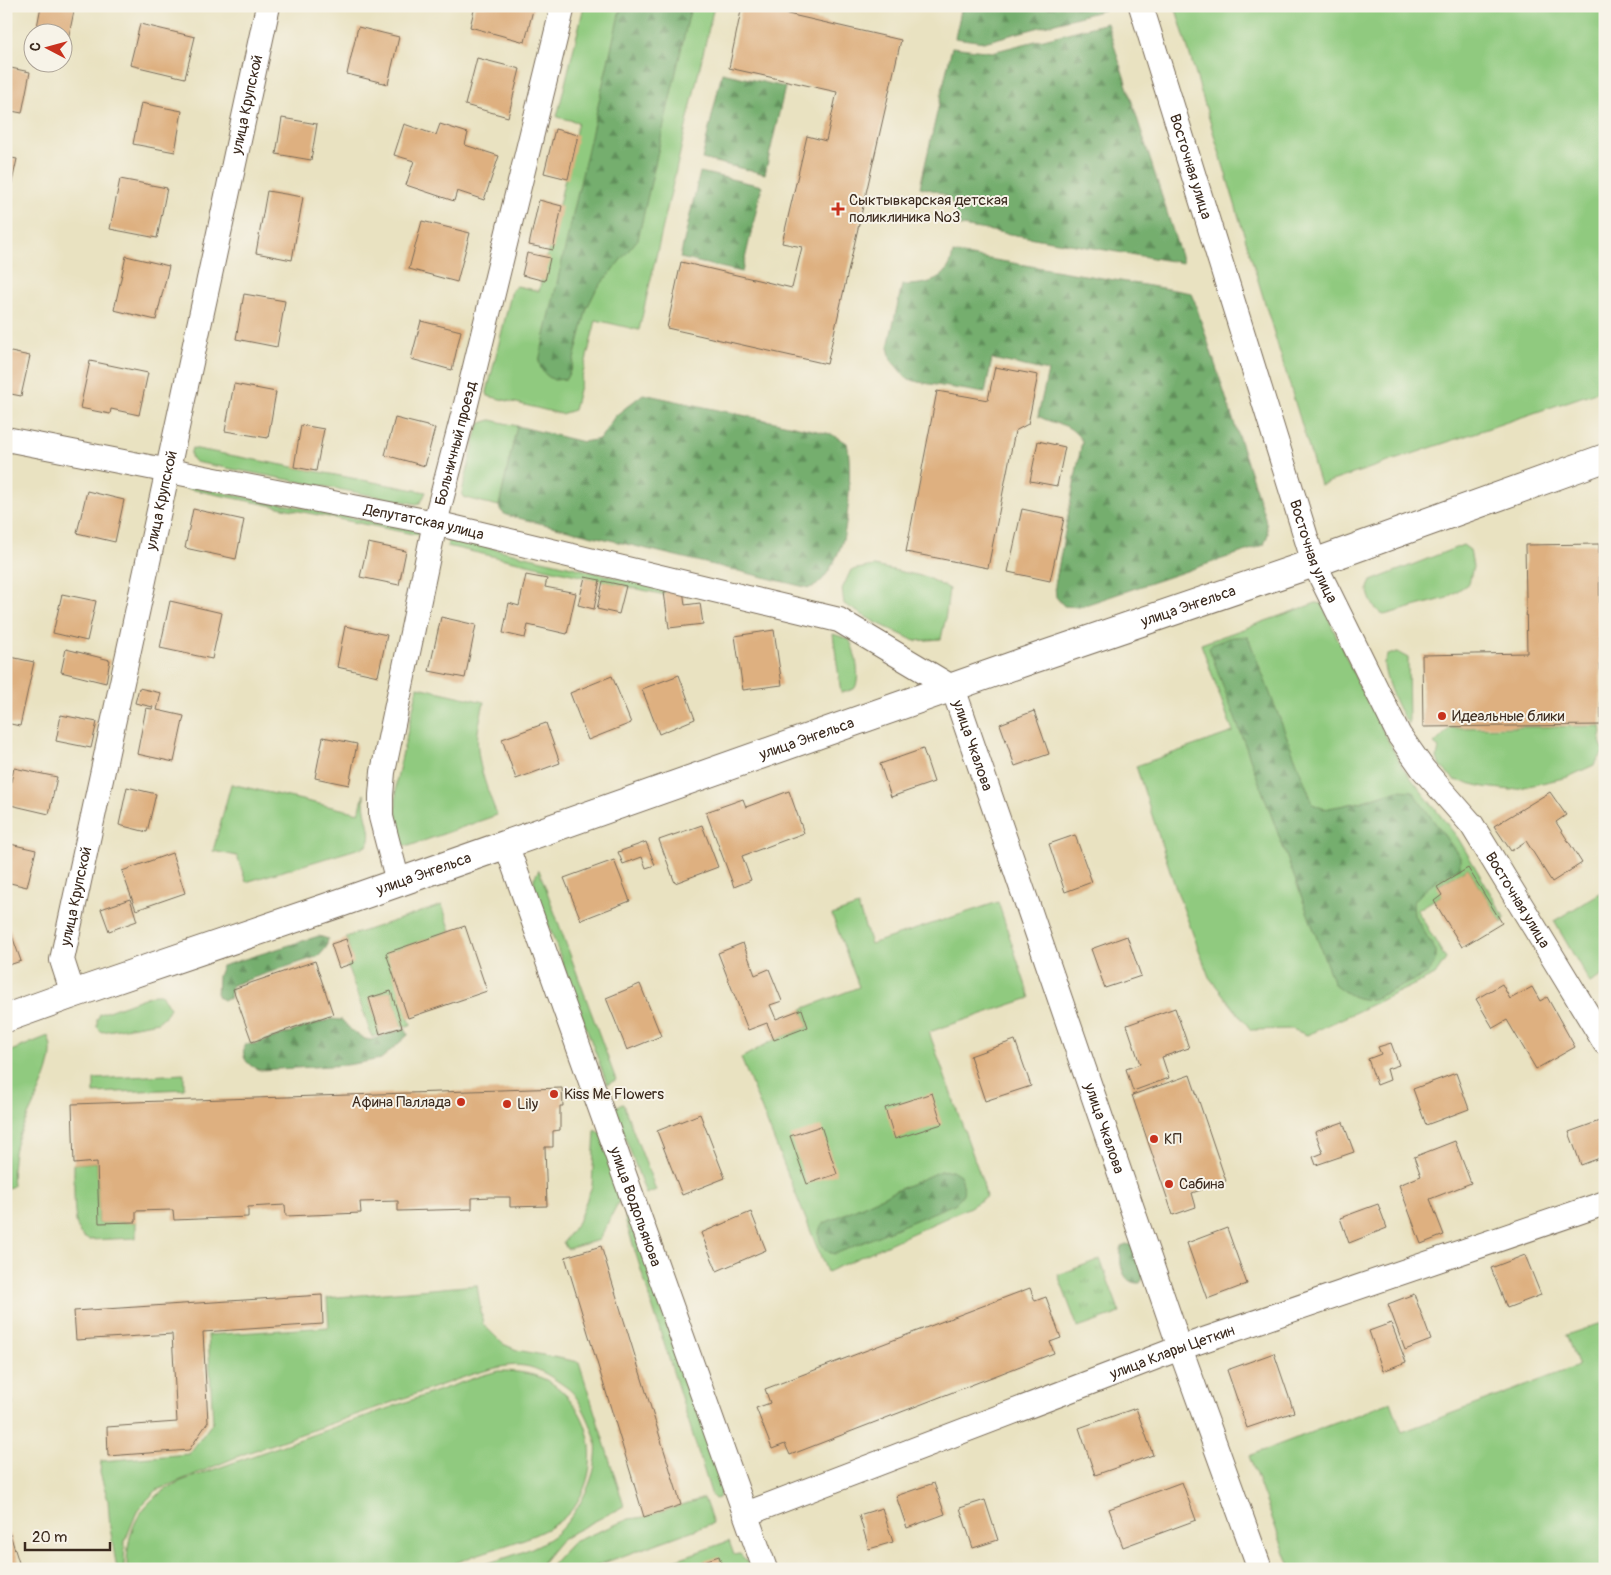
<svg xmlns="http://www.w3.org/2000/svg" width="1611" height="1575" font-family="Pangolin,sans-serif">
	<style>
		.grass { fill: #90ca7f; stroke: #667a4e }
		.forest { fill: url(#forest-firs); stroke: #586c46 }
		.park { fill: url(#park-tufts); stroke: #667a4e }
		.building { fill: #deb080 }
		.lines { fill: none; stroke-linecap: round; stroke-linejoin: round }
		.minor-casing { stroke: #786a57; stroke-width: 26 }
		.tertiary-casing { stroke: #786a57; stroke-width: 30 }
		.minor { stroke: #fff; stroke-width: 24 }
		.tertiary { stroke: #fff; stroke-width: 28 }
		.poi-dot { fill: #c8321e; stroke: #f7f3e8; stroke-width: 2 }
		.labels { text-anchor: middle; stroke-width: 4; stroke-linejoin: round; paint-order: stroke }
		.street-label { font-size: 15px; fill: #3b2a1e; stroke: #f7f3e8 }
		.poi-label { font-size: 15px; fill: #3b2a1e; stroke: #f7f3e8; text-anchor: start }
	</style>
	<defs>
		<pattern id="forest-firs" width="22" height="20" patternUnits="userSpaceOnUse" patternTransform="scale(1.25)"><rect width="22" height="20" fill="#74ae6e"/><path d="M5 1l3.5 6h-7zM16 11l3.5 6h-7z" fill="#608e5a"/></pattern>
		<pattern id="park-tufts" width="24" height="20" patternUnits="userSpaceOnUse" patternTransform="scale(1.25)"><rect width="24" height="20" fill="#90ca7f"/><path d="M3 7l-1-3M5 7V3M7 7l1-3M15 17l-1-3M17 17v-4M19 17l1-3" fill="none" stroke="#77a467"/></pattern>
	</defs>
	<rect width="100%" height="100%" fill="#f7f3e8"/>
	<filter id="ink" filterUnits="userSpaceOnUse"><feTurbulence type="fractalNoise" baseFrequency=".02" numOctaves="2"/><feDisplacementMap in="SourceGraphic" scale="10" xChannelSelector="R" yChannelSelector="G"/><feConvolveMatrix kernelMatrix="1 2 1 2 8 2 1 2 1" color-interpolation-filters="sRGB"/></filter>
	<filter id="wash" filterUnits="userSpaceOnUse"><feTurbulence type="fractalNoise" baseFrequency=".0096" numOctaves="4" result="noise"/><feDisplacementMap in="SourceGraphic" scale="20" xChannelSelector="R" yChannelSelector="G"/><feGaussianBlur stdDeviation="1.12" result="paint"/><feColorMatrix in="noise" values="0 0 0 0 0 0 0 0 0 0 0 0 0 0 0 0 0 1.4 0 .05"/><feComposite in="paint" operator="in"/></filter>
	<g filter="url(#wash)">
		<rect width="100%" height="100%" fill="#e9e2c1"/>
		<path class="grass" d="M 584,6 L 714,6 L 639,330 L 596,320 L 574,410 L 561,414 L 488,396 L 487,392 L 512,290 L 517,286 L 539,291 L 578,122 L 557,117 Z
			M 1175,6 L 1605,6 L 1605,389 L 1320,485 Z
			M 491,420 L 517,426 L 499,506 L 465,498 L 463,495 L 462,492 L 478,427 L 481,423 Z
			M 192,448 L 426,492 L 421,502 L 417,504 L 195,462 C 190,457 190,454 192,448 Z
			M 185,485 L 417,530 L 419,533 L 418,535 L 184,488 Z
			M 450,538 L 664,589 L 665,595 L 447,546 Z
			M 1463,545 L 1470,550 L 1473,567 L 1469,583 L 1447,598 L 1384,615 C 1376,612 1368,599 1368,589 C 1368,586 1370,584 1371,581 Z
			M 874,566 L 926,577 L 949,589 L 945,621 L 941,639 L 915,641 L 873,621 L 844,604 L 842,589 L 851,570 Z
			M 1316,603 L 1322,604 L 1361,690 L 1403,768 L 1458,838 L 1505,918 L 1502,923 L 1468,868 L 1437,886 L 1442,895 L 1417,910 L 1446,959 L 1435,975 L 1307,1035 L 1292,1029 L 1251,1030 L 1209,977 L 1175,886 L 1136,766 L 1233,732 L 1201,644 Z
			M 833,634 L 849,639 C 855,649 862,680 854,689 L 841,693 Z
			M 1397,652 L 1408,658 L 1409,724 C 1399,714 1383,676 1384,662 C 1385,661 1387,656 1388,655 Z
			M 418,687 L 484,702 C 482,712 479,722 478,732 C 475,761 487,788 497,815 L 409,846 L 404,845 L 400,840 L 398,832 L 396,807 L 396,782 Z
			M 1601,726 L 1602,733 L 1600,741 L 1604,752 L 1594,765 L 1568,777 L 1511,790 L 1484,787 L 1455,780 L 1440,766 L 1437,758 L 1439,748 L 1434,744 L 1450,728 Z
			M 231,784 L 359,813 L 364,794 C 364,799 364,805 365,810 C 367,823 373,834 367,846 L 246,882 L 237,856 L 213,851 Z
			M 539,870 L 616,1080 L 607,1084 L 534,885 L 534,878 Z
			M 1605,890 L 1605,974 L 1590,983 L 1554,921 Z
			M 998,902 L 1030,998 L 929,1032 L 983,1183 L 986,1197 L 970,1207 L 827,1272 L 741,1058 L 774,1040 L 808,1027 L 802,1009 L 859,987 L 832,915 L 858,906 L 871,944 Z
			M 442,905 L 451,931 L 387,953 L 411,1025 L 402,1027 L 391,991 L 369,998 L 380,1034 L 372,1037 L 347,965 L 353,963 L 346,937 Z
			M 155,994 L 161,994 L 170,1008 L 165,1016 L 158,1022 L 102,1032 L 97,1027 L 97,1020 L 100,1014 Z
			M 48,1036 C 49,1040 51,1044 51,1048 C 53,1074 25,1117 16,1144 C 12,1158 12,1172 13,1186 L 6,1189 L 6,1053 Z
			M 184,1074 L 184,1089 L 94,1093 L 94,1079 Z
			M 623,1104 L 656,1190 L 646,1194 L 614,1107 Z
			M 595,1130 L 601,1133 L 622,1195 L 599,1240 L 567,1249 L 563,1242 L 578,1222 L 592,1186 Z
			M 97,1162 L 99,1223 L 136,1222 L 136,1238 L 89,1240 C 84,1238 80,1235 78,1229 C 73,1216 74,1179 74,1164 Z
			M 627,1211 L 723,1484 L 719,1498 L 715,1499 L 712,1496 L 625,1219 Z
			M 477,1285 L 483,1324 L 503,1344 L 517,1350 L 579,1362 L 624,1506 L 574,1532 L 560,1541 L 537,1569 L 470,1569 C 496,1560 536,1551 557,1533 C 579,1512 600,1473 596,1442 C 594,1430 580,1399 571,1391 C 568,1388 563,1385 559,1382 C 548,1375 538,1368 525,1366 C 508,1363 489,1370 473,1374 L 244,1454 L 157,1490 L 139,1508 L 136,1514 L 125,1541 L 124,1569 L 117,1569 L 110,1528 L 108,1500 L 100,1473 L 101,1461 L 189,1454 L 213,1422 L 208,1335 L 329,1327 L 327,1298 Z
			M 1605,1322 L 1605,1569 L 1291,1569 L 1249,1456 L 1391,1402 L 1402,1432 L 1578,1366 L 1566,1335 Z
			M 498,1371 C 517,1371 537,1373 553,1384 C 596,1414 603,1474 569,1513 C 549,1535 501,1546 473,1556 C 462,1560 449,1567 437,1569 C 428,1570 417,1569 407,1569 C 386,1569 364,1569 343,1569 C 271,1569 199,1569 127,1569 C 126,1525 142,1500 181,1481 L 480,1376 Z
			M 6,1383 L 13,1404 L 9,1413 L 6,1413 Z
			M 704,1498 L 713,1523 L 587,1569 L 550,1569 L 553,1563 L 573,1542 L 629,1519 L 644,1517 Z
			M 729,1541 L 734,1555 L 740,1554 L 747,1561 L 751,1569 L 649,1569 Z"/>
		<path class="forest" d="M 621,6 L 691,6 L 638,239 L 596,290 L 587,308 L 572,367 L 566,379 L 554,380 C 545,375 541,372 539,361 Z
			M 962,6 L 1103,6 L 1104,10 L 984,42 L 955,38 Z
			M 1107,23 L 1183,263 L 956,225 C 956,196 945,193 920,187 L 952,47 L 992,52 Z
			M 722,73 L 785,87 L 765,174 L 702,159 Z
			M 700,172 L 762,186 L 742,272 L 680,258 Z
			M 953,253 L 1192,293 L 1265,518 L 1268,534 L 1264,545 L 1079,607 L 1064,606 L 1056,597 L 1055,585 L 1082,441 C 1067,420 1058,427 1038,416 L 1048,371 L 992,359 L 985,393 L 918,382 L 906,378 L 891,360 L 888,347 L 902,285 C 917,285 940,284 948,268 C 951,264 952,257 953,253 Z
			M 643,394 L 831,434 L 847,443 C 852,465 849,517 843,539 C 840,552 829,574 819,583 C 817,586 812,587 809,588 L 506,515 L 501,511 L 499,506 L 517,426 L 583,442 L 600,439 L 615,416 Z
			M 1232,637 L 1248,637 L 1313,804 L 1324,809 L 1360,802 L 1398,790 L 1412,791 L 1460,857 L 1460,867 C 1442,877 1425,887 1413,903 L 1414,915 L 1436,951 L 1436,958 L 1433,966 L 1428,974 L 1373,999 C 1356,1001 1347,994 1334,984 L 1209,648 L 1213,644 Z
			M 319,936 L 328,939 L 326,948 L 319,956 L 232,985 L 230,998 L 224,1000 L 217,996 L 218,976 L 222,966 Z
			M 331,1019 L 342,1020 L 352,1031 L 365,1039 L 371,1040 L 387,1034 L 406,1029 L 408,1035 L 381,1059 L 347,1065 L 260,1070 C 248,1066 239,1057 246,1044 L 254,1044 Z
			M 952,1170 L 960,1175 C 965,1188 966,1196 954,1204 L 835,1254 C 821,1252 815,1236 822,1224 L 940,1171 Z
			M 1126,1244 L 1134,1246 C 1138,1257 1149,1273 1140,1283 C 1121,1285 1118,1259 1122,1246 Z"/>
		<path class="park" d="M 1100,1259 L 1120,1313 L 1078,1328 L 1058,1275 Z"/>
		<g id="blocks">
			<path class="building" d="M 41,6 L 75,6 L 68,40 L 62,39 L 62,32 L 36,32 Z
				M 475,6 L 534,6 L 525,42 L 470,27 Z
				M 742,6 L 753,6 L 901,40 L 827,364 L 667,328 L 681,262 L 792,288 L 802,247 L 782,243 L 807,136 L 826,141 L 837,92 L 729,68 Z
				M 140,24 L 195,37 L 185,78 L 130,65 Z
				M 358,27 L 399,37 L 388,84 L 347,74 Z
				M 477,58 L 520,69 L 508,117 L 465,105 Z
				M 6,67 L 30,72 L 22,113 L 6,110 Z
				M 141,103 L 182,111 L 175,152 L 133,144 Z
				M 6,113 L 12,115 L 7,141 L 6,141 Z
				M 282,118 L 317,124 L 311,160 L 276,154 Z
				M 404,124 L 436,135 L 440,124 L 468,133 L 465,145 L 499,156 L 484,200 L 457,191 L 454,201 L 406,185 L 414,161 L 394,155 Z
				M 555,129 L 578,135 L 568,179 L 544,173 Z
				M 6,157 L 17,159 L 9,196 L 6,195 Z
				M 120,179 L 167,188 L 157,238 L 110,229 Z
				M 267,191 L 303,197 L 292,260 L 256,253 Z
				M 539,200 L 562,206 L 553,250 L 529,245 Z
				M 422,221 L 470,233 L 457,282 L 409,269 Z
				M 527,253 L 550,258 L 545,281 L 522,275 Z
				M 126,256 L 169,266 L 156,320 L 114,310 Z
				M 244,294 L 285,301 L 277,347 L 236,339 Z
				M 421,321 L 461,331 L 452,370 L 411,359 Z
				M 6,351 L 30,356 L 21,396 L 6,393 Z
				M 90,361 L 148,373 L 139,415 L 111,409 L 110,414 L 80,408 Z
				M 995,367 L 1038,375 L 1028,424 L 1015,431 L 988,568 L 906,552 L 937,391 L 988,400 Z
				M 234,384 L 276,392 L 268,438 L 225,431 Z
				M 395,418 L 435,428 L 425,466 L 385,455 Z
				M 301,425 L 324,429 L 316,471 L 294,467 Z
				M 1038,441 L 1065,447 L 1057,486 L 1030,481 Z
				M 87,491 L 124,500 L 115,542 L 77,533 Z
				M 193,509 L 244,520 L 236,559 L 185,548 Z
				M 1022,509 L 1064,518 L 1050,581 L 1008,572 Z
				M 368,543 L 406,551 L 399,585 L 360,577 Z
				M 1599,544 L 1601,725 L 1423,727 L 1422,655 L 1527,653 L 1525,545 Z
				M 526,575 L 547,579 L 545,587 L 576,593 L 567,634 L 528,625 L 525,638 L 503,633 L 509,603 L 519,606 Z
				M 585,577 L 600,580 L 594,609 L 578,605 Z
				M 603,581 L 626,586 L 619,614 L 597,609 Z
				M 683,589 L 685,605 L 700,603 L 703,624 L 669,628 L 664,592 Z
				M 62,594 L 96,601 L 87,641 L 53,633 Z
				M 170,601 L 222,613 L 212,659 L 160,648 Z
				M 441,617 L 476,625 L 465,678 L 429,671 Z
				M 345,626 L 387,635 L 378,676 L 337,667 Z
				M 774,630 L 782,685 L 743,690 L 735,636 Z
				M 66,649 L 110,660 L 106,683 L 61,672 Z
				M 6,656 L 34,662 L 20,726 L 6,723 Z
				M 679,675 L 695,719 L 659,734 L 642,689 Z
				M 612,676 L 631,723 L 588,740 L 570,693 Z
				M 139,688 L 161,693 L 157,710 L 184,716 L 174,762 L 137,754 L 146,708 L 152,709 L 153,707 L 135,703 Z
				M 1034,711 L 1049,754 L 1015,766 L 1000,724 Z
				M 61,715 L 97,722 L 91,748 L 56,741 Z
				M 546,723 L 560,763 L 516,779 L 502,739 Z
				M 323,737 L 357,744 L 349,785 L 315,778 Z
				M 923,749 L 934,782 L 891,797 L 880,764 Z
				M 14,768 L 57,777 L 49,814 L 6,804 Z
				M 127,787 L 156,794 L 147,832 L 119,825 Z
				M 789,791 L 804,833 L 742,856 L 751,880 L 734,887 L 706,812 L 743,799 L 746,807 Z
				M 1550,792 L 1566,815 L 1556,822 L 1582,863 L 1552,882 L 1526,841 L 1511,851 L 1494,826 Z
				M 702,825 L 718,867 L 675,883 L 659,840 Z
				M 1075,835 L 1092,882 L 1065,892 L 1049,844 Z
				M 646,842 L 655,865 L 646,868 L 642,857 L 623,864 L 618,852 Z
				M 6,843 L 36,850 L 27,887 L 6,882 Z
				M 172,853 L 185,893 L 136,910 L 122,871 Z
				M 614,860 L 630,901 L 581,920 L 564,878 Z
				M 1468,868 L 1502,923 L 1462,947 L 1434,901 L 1442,895 L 1437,887 Z
				M 130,899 L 137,921 L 109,931 L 101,909 Z
				M 6,919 L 21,961 L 6,966 Z
				M 465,926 L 487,991 L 408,1018 L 386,953 Z
				M 1127,936 L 1141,976 L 1105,988 L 1091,949 Z
				M 346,939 L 354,963 L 339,968 L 331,944 Z
				M 743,943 L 755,975 L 769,969 L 782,1001 L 770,1005 L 776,1019 L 802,1009 L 808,1027 L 774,1040 L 767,1023 L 748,1030 L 718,953 Z
				M 315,961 L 333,1014 L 252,1042 L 233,989 Z
				M 640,984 L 661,1036 L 627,1050 L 606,998 Z
				M 1502,984 L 1510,999 L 1532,987 L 1540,1001 L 1547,997 L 1575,1047 L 1536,1069 L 1507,1020 L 1493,1028 L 1476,999 Z
				M 391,991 L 402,1027 L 380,1034 L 369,998 Z
				M 1175,1008 L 1189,1048 L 1162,1057 L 1169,1078 L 1133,1091 L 1126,1069 L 1140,1064 L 1127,1025 Z
				M 1015,1040 L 1031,1086 L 985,1101 L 970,1056 Z
				M 1391,1043 L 1399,1065 L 1387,1069 L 1390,1080 L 1377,1085 L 1368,1059 L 1381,1054 L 1378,1047 Z
				M 1456,1073 L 1469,1109 L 1426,1125 L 1413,1089 Z
				M 1190,1075 L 1226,1181 L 1192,1193 L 1196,1207 L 1173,1215 L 1132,1095 Z
				M 562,1088 L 563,1106 L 560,1106 L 560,1130 L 553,1131 L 553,1147 L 545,1147 L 547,1206 L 510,1207 L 510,1197 L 490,1197 L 472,1198 L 472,1209 L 398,1211 L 398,1201 L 360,1202 L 361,1213 L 286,1216 L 285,1205 L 248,1207 L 248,1217 L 174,1220 L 173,1210 L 136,1211 L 136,1222 L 99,1223 L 97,1162 L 74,1164 L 72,1104 Z
				M 932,1093 L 942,1124 L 895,1139 L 885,1108 Z
				M 700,1114 L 725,1178 L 682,1195 L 657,1131 Z
				M 1605,1119 L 1605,1156 L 1581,1165 L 1569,1132 Z
				M 1343,1122 L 1354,1152 L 1316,1165 L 1313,1157 L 1323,1153 L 1315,1132 Z
				M 821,1126 L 837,1174 L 807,1184 L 790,1136 Z
				M 1455,1141 L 1471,1183 L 1430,1199 L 1444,1235 L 1421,1244 L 1399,1185 L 1421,1176 L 1414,1157 Z
				M 1378,1204 L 1387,1228 L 1349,1243 L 1340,1218 Z
				M 751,1212 L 766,1250 L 717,1271 L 701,1233 Z
				M 1227,1228 L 1247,1284 L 1207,1299 L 1187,1243 Z
				M 601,1246 L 681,1505 L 644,1517 L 565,1257 Z
				M 1525,1255 L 1541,1295 L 1507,1308 L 1491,1268 Z
				M 1030,1288 L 1035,1301 L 1046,1297 L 1061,1338 L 1050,1342 L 1054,1353 L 790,1455 L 785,1444 L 772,1449 L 756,1408 L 770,1403 L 765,1389 Z
				M 1414,1294 L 1431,1340 L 1405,1350 L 1388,1304 Z
				M 322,1295 L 323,1324 L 203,1332 L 208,1422 L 189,1450 L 108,1456 L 107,1427 L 177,1422 L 172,1334 L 76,1340 L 74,1311 Z
				M 1391,1323 L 1406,1362 L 1383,1371 L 1369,1331 Z
				M 1274,1353 L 1294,1412 L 1247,1428 L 1227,1370 Z
				M 1136,1408 L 1153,1455 L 1095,1475 L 1079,1428 Z
				M 1182,1482 L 1196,1520 L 1123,1547 L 1109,1509 Z
				M 934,1483 L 945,1514 L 907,1528 L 896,1496 Z
				M 985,1500 L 998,1540 L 973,1548 L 960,1508 Z
				M 882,1508 L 893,1542 L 869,1549 L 859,1515 Z
				M 10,1534 L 21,1569 L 6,1569 L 6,1536 Z
				M 719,1556 L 723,1569 L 688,1569 L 687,1567 Z"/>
		</g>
	</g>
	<g filter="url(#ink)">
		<use href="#blocks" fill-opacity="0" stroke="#786a57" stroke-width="1"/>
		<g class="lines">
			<defs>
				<g id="minor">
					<path id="s1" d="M 1141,6 L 1314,563 L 1399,735 L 1423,769 L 1472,825 L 1605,1043"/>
					<path id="s2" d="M 6,439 L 435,523 L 839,620 L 953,688 L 1180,1348 L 1260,1569"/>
					<path id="s3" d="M 506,844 L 765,1569"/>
					<path id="s4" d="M 398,882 L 381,817 L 381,795 L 383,772 L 435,523 L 466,404 L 563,6"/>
					<path id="s5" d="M 73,994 L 62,960 L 268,6"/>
					<path id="s6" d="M 746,1514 L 1180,1348 L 1605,1203"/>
				</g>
				<g id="tertiary">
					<path id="s7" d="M 6,1018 L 73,994 L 340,903 L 1021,663 L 1314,563 L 1605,458"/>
				</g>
			</defs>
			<use href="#minor" class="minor-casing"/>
			<use href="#tertiary" class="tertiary-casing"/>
			<use href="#minor" class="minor"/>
			<use href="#tertiary" class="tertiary"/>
		</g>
	</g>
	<g class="poi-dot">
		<path d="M835.5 201.5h5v5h5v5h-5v5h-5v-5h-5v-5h5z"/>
		<circle cx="1442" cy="716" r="5"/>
		<circle cx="554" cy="1094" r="5"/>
		<circle cx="461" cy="1102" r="5"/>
		<circle cx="507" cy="1104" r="5"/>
		<circle cx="1154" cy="1139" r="5"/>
		<circle cx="1169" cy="1184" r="5"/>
	</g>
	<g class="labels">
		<g class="street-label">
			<text dy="5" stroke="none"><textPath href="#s5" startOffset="911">улица Крупской</textPath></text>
			<text dy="5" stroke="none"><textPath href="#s1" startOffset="168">Восточная улица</textPath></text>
			<text dy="5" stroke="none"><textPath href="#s4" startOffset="449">Больничный проезд</textPath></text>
			<text dy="5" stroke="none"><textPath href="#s5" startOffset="506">улица Крупской</textPath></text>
			<text dy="5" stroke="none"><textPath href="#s2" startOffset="426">Депутатская улица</textPath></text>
			<text dy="5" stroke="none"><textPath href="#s1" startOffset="572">Восточная улица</textPath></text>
			<text dy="5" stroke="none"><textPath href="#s7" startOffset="1252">улица Энгельса</textPath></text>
			<text dy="5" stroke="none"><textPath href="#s7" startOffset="848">улица Энгельса</textPath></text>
			<text dy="5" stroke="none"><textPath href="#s2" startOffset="1046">улица Чкалова</textPath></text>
			<text dy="5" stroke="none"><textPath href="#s7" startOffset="442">улица Энгельса</textPath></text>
			<text dy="5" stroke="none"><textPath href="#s5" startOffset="101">улица Крупской</textPath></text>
			<text dy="5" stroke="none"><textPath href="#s1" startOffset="979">Восточная улица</textPath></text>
			<text dy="5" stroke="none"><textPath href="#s2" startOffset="1451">улица Чкалова</textPath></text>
			<text dy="5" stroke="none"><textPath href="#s3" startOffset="385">улица Водопьянова</textPath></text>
			<text dy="5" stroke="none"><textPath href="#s6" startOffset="456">улица Клары Цеткин</textPath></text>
		</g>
		<g class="poi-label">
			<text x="849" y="205">Сыктывкарская детская<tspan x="849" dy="17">поликлиника №3</tspan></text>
			<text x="1452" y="721">Идеальные блики</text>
			<text x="564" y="1099">Kiss Me Flowers</text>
			<text x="451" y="1107" text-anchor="end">Афина Паллада</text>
			<text x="517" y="1109">Lily</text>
			<text x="1164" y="1144">КП</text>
			<text x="1179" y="1189">Сабина</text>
		</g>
	</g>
	<rect width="1611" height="1575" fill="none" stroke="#f7f3e8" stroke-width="25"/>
	<g transform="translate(48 48) rotate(276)"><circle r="24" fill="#f7f3e8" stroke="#aca397"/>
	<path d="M0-4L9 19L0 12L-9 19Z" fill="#c8321e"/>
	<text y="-8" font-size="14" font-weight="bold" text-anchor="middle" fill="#3b2a1e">С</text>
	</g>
	<path d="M25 1542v8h85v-8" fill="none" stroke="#3b2a1e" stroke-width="2.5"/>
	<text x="32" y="1542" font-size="15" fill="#3b2a1e" stroke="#f7f3e8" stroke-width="4" paint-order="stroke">20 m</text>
</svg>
